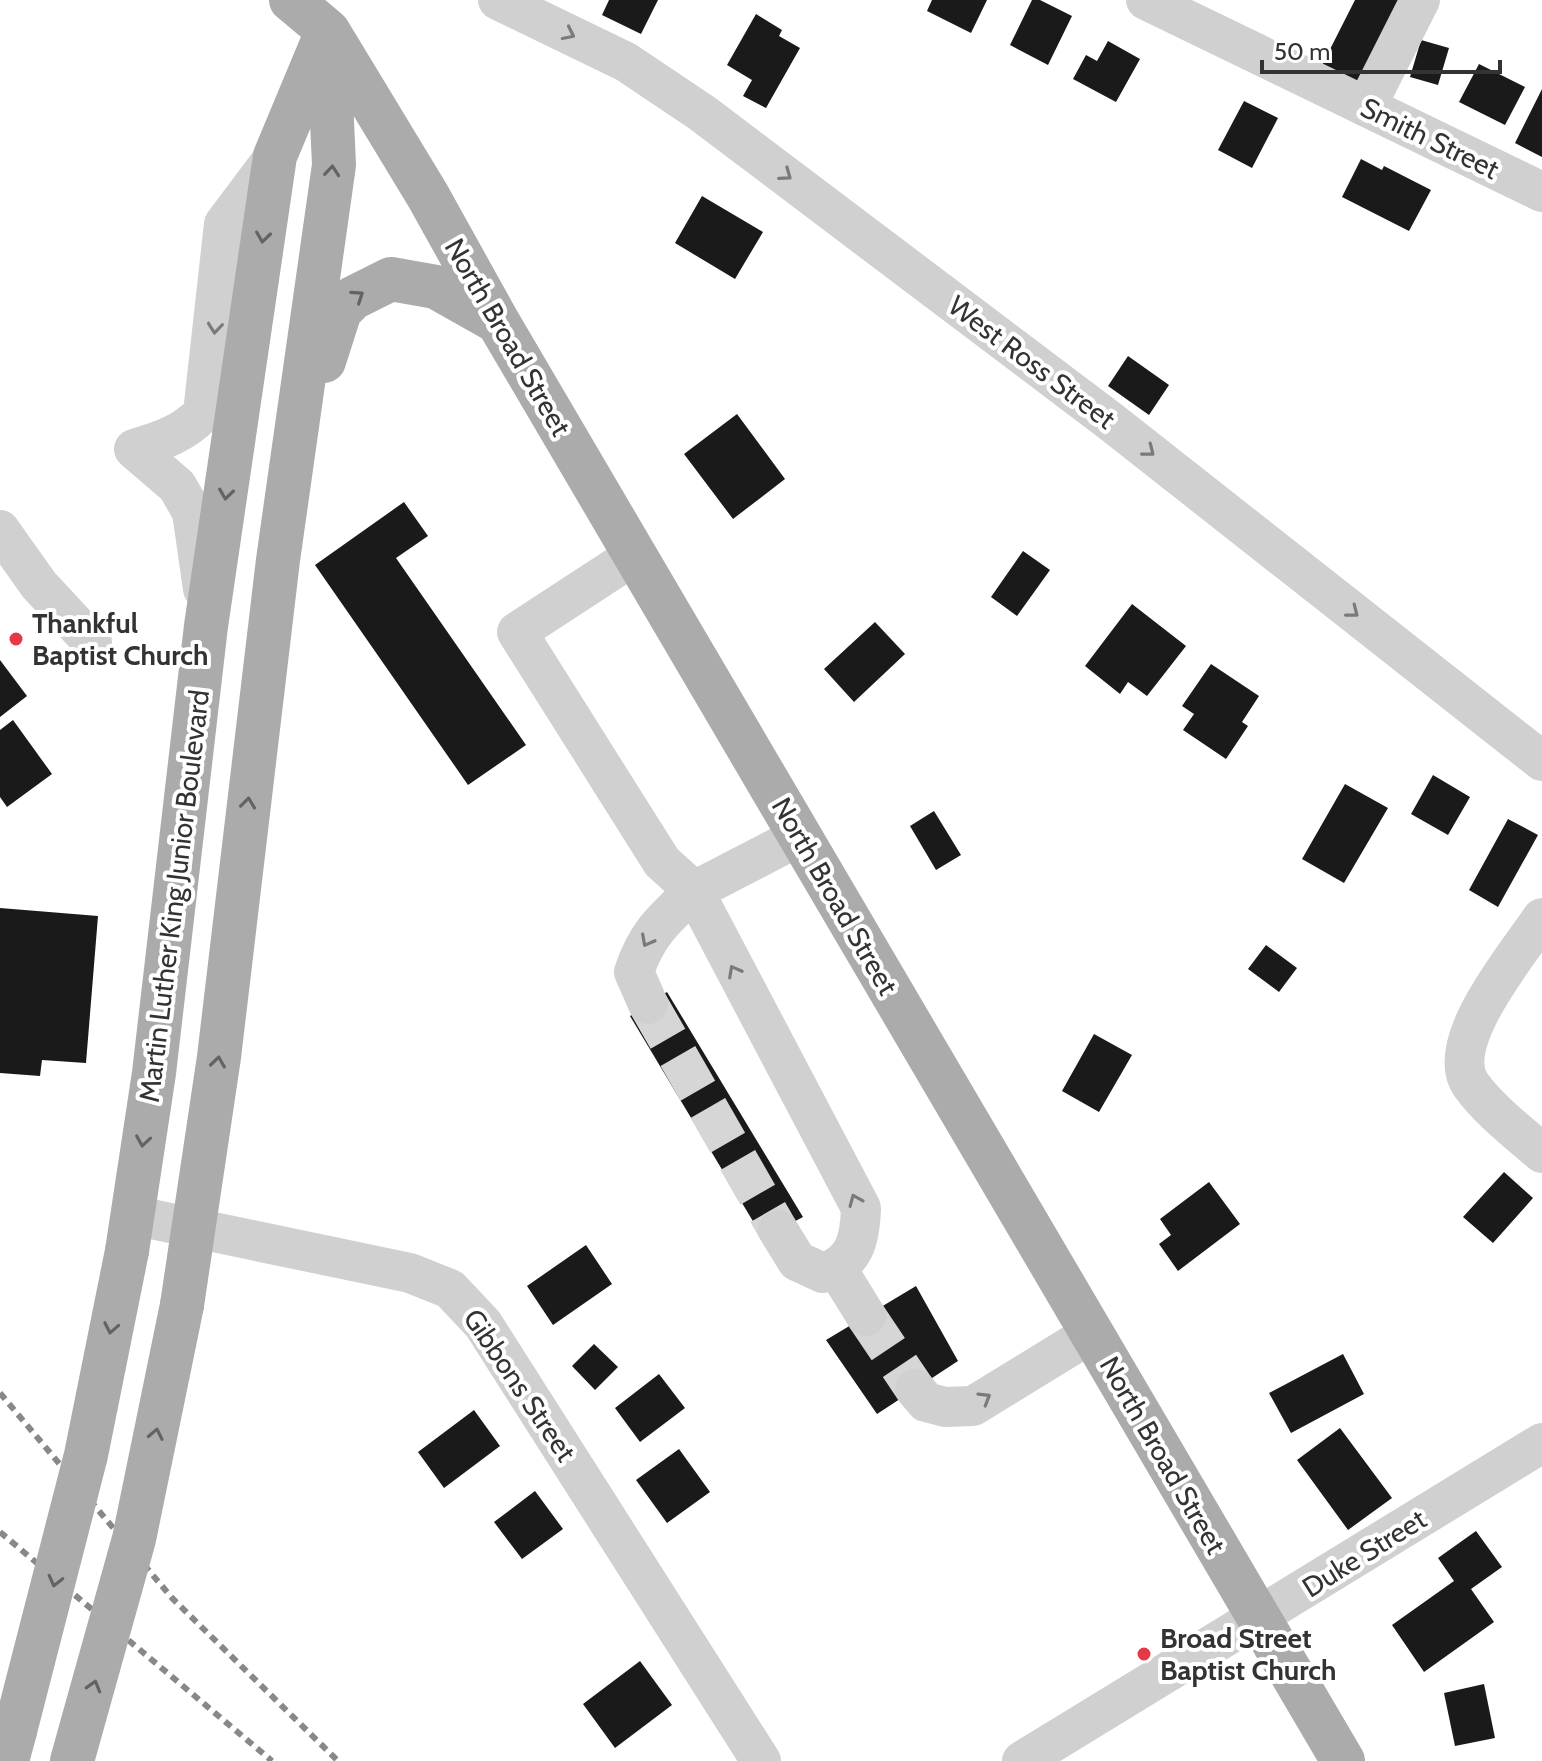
<svg xmlns="http://www.w3.org/2000/svg" width="1542" height="1761" font-family="Cabin,sans-serif">
	<style>
		.building { fill: #1a1a1a }
		.lines { fill: none; stroke-linecap: round; stroke-linejoin: round }
		.minor-tunnel { stroke: #d6d6d6; stroke-width: 40; stroke-dasharray: 40 20; stroke-linecap: butt }
		.minor { stroke: #d0d0d0; stroke-width: 40 }
		.major { stroke: #ababab; stroke-width: 44 }
		.rail { stroke: #888; stroke-width: 6; stroke-dasharray: 8 6; stroke-linecap: butt }
		.major-bridge { stroke: #ababab; stroke-width: 44 }
		.oneway { stroke: #7a7a7a }
		.oneway2 { stroke: #636363 }
		.poi-dot { fill: #e63946; stroke: #fff; stroke-width: 3 }
		.labels { text-anchor: middle; stroke-width: 8; stroke-linejoin: round; paint-order: stroke }
		.street-label { font-size: 28px; fill: #333; stroke: #fff }
		.poi-label { font-size: 28px; font-weight: bold; fill: #333; stroke: #fff; text-anchor: start }
	</style>
	<rect width="100%" height="100%" fill="#fff"/>
	<path class="building" d="M 609,0 L 658,0 L 641,34 L 602,15 Z
		M 932,0 L 987,0 L 971,33 L 927,11 Z
		M 1032,0 L 1040,0 L 1072,16 L 1048,65 L 1010,45 Z
		M 1355,0 L 1405,0 L 1361,89 L 1320,69 Z
		M 756,14 L 782,30 L 779,36 L 800,48 L 766,108 L 743,96 L 752,80 L 727,65 Z
		M 1421,40 L 1449,48 L 1438,85 L 1410,77 Z
		M 1108,41 L 1140,59 L 1116,102 L 1073,79 L 1086,55 L 1097,61 Z
		M 1479,64 L 1525,87 L 1505,125 L 1459,102 Z
		M 1542,89 L 1542,157 L 1515,143 Z
		M 1244,101 L 1278,118 L 1252,168 L 1218,150 Z
		M 1361,159 L 1382,170 L 1384,166 L 1431,190 L 1409,231 L 1342,197 Z
		M 702,196 L 763,232 L 735,279 L 675,243 Z
		M 1128,356 L 1169,385 L 1149,415 L 1108,386 Z
		M 737,414 L 785,479 L 733,519 L 684,454 Z
		M 404,502 L 428,536 L 396,558 L 526,745 L 468,785 L 315,565 Z
		M 1023,551 L 1050,570 L 1017,616 L 991,597 Z
		M 1132,604 L 1186,646 L 1147,696 L 1128,682 L 1120,694 L 1085,666 Z
		M 875,622 L 905,654 L 854,702 L 824,669 Z
		M 0,660 L 27,696 L 0,717 Z
		M 1211,664 L 1259,696 L 1242,722 L 1248,726 L 1226,759 L 1183,730 L 1194,714 L 1182,706 Z
		M 13,720 L 52,774 L 7,807 L 0,797 L 0,730 Z
		M 1433,775 L 1470,797 L 1448,835 L 1411,814 Z
		M 1345,784 L 1388,808 L 1344,883 L 1302,859 Z
		M 934,811 L 961,855 L 936,870 L 910,826 Z
		M 1508,819 L 1538,835 L 1498,907 L 1469,890 Z
		M 0,908 L 98,916 L 86,1063 L 42,1060 L 40,1076 L 0,1073 Z
		M 1266,945 L 1297,968 L 1279,992 L 1248,969 Z
		M 667,992 L 803,1217 L 763,1238 L 630,1016 Z
		M 1094,1034 L 1132,1055 L 1099,1112 L 1062,1091 Z
		M 1504,1172 L 1533,1198 L 1493,1243 L 1463,1217 Z
		M 1209,1182 L 1240,1224 L 1178,1271 L 1159,1244 L 1171,1235 L 1160,1219 Z
		M 586,1245 L 612,1284 L 553,1325 L 527,1286 Z
		M 916,1286 L 958,1361 L 877,1414 L 826,1340 Z
		M 594,1344 L 618,1367 L 595,1390 L 572,1366 Z
		M 1343,1354 L 1364,1394 L 1291,1433 L 1269,1393 Z
		M 659,1374 L 685,1408 L 640,1442 L 615,1408 Z
		M 474,1410 L 500,1446 L 444,1488 L 418,1452 Z
		M 1340,1428 L 1392,1498 L 1348,1530 L 1297,1460 Z
		M 679,1449 L 710,1492 L 667,1523 L 636,1480 Z
		M 535,1491 L 563,1529 L 522,1559 L 494,1522 Z
		M 1476,1531 L 1502,1567 L 1471,1589 L 1494,1622 L 1424,1672 L 1392,1625 L 1454,1581 L 1438,1558 Z
		M 640,1661 L 672,1705 L 615,1748 L 583,1704 Z
		M 1484,1684 L 1495,1738 L 1455,1746 L 1444,1693 Z"/>
	<g class="lines">
		<path class="minor-tunnel" d="M 648,1004 L 778,1230
			M 866,1316 L 915,1389"/>
		<path class="minor" d="M 498,0 L 626,62 L 702,113 L 1110,421 L 1542,761
			M 1146,0 L 1542,192
			M 1366,107 L 1420,0
			M 0,530 L 39,585 L 92,642
			M 635,555 L 517,632 L 662,862 L 694,891 L 800,836
			M 203,589 L 192,512 L 177,486 L 134,449 C 161,441 183,434 203,413 L 224,224 L 275,156
			M 1542,918 C 1518,954 1442,1043 1471,1085 C 1490,1111 1518,1132 1542,1153
			M 648,1004 L 634,972 C 647,933 664,919 694,891 L 861,1208 C 860,1239 855,1263 823,1273 L 797,1261 L 778,1230
			M 132,1215 L 410,1273 L 450,1289 L 483,1324 L 761,1761
			M 837,1269 L 866,1316
			M 915,1389 L 926,1402 L 945,1407 L 973,1406 L 1092,1333
			M 1022,1761 L 1542,1443"/>
		<path class="major" d="M 291,0 L 328,31 L 428,196 L 498,322 L 1343,1761
			M 324,361 L 340,311 L 353,298 L 391,279 L 436,287 L 498,322
			M 127,1251 L 154,1073 L 206,626 L 275,156 L 323,41
			M 182,1305 L 219,1057 L 278,560 L 334,165 L 328,34
			M 7,1761 L 15,1731"/>
		<path class="rail" d="M 0,1393 L 172,1598 L 338,1761
			M 0,1532 L 272,1761"/>
		<path class="major-bridge" d="M 15,1731 L 86,1455 L 127,1251
			M 72,1761 L 134,1539 L 182,1305"/>
	</g>
	<defs><path id="oneway-chevron" d="M-2-3.5L2.5 0L-2 3.5" fill="none" stroke-width="1.6" stroke-linecap="round" stroke-linejoin="round" transform="scale(2)"/></defs>
	<g class="oneway">
		<use href="#oneway-chevron" transform="translate(569 34) rotate(26)"/>
		<use href="#oneway-chevron" transform="translate(786 175) rotate(36)"/>
		<use href="#oneway-chevron" transform="translate(215 328) rotate(96)"/>
		<use href="#oneway-chevron" transform="translate(1149 451) rotate(38)"/>
		<use href="#oneway-chevron" transform="translate(1353 612) rotate(38)"/>
		<use href="#oneway-chevron" transform="translate(647 941) rotate(118)"/>
		<use href="#oneway-chevron" transform="translate(734 971) rotate(-118)"/>
		<use href="#oneway-chevron" transform="translate(855 1200) rotate(-113)"/>
		<use href="#oneway-chevron" transform="translate(985 1398) rotate(-31)"/>
	</g>
	<g class="oneway2">
		<use href="#oneway-chevron" transform="translate(332 171) rotate(-85)"/>
		<use href="#oneway-chevron" transform="translate(263 237) rotate(98)"/>
		<use href="#oneway-chevron" transform="translate(358 296) rotate(-34)"/>
		<use href="#oneway-chevron" transform="translate(226 494) rotate(98)"/>
		<use href="#oneway-chevron" transform="translate(248 803) rotate(-83)"/>
		<use href="#oneway-chevron" transform="translate(218 1062) rotate(-82)"/>
		<use href="#oneway-chevron" transform="translate(143 1141) rotate(99)"/>
		<use href="#oneway-chevron" transform="translate(111 1328) rotate(101)"/>
		<use href="#oneway-chevron" transform="translate(156 1434) rotate(-78)"/>
		<use href="#oneway-chevron" transform="translate(55 1581) rotate(104)"/>
		<use href="#oneway-chevron" transform="translate(94 1686) rotate(-74)"/>
	</g>
	<g class="poi-dot">
		<circle cx="16" cy="639" r="8"/>
		<circle cx="1144" cy="1654" r="8"/>
	</g>
	<g class="labels">
		<g class="street-label">
			<text transform="translate(1430 138) rotate(26)" y="10">Smith Street</text>
			<text transform="translate(508 337) rotate(60)" y="10">North Broad Street</text>
			<text transform="translate(1032 362) rotate(37)" y="10">West Ross Street</text>
			<text transform="translate(174 896) rotate(-83)" y="10">Martin Luther King Junior Boulevard</text>
			<text transform="translate(835 896) rotate(60)" y="10">North Broad Street</text>
			<text transform="translate(520 1385) rotate(56)" y="10">Gibbons Street</text>
			<text transform="translate(1163 1455) rotate(60)" y="10">North Broad Street</text>
			<text transform="translate(1364 1553) rotate(-32)" y="10">Duke Street</text>
		</g>
		<g class="poi-label">
			<text x="32" y="633">Thankful<tspan x="32" dy="32">Baptist Church</tspan></text>
			<text x="1160" y="1648">Broad Street<tspan x="1160" dy="32">Baptist Church</tspan></text>
		</g>
	</g>
	<path d="M1262 60v12h238v-12" fill="none" stroke="#333333" stroke-width="4"/>
	<text x="1274" y="60" font-size="24" fill="#333333" stroke="#ffffff" stroke-width="6" paint-order="stroke">50 m</text>
</svg>
